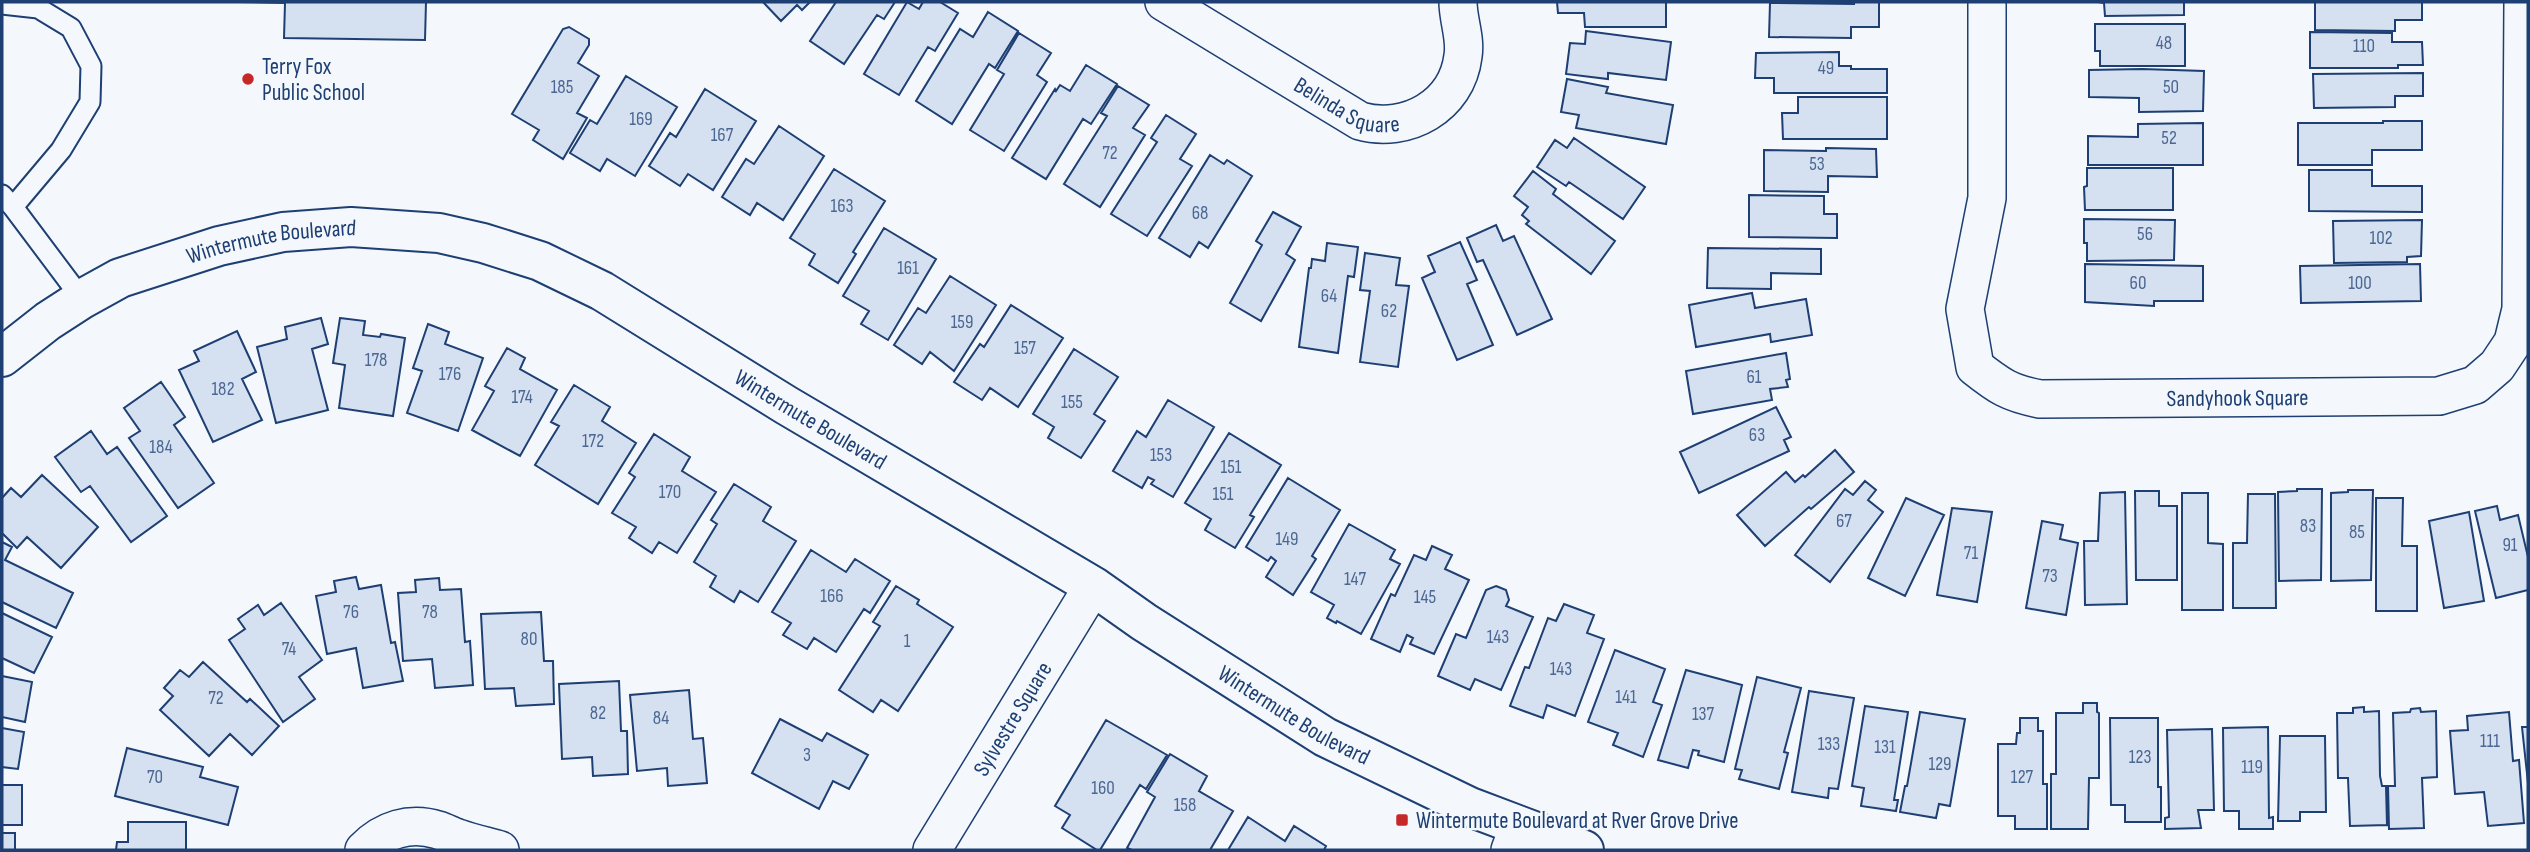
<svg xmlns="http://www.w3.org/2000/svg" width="2530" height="852" font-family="'Sofia Sans Condensed',sans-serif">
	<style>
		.building { fill: #d5e0f0; stroke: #1d3f73; stroke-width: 2 }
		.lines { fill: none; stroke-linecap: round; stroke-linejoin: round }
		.lane-casing { stroke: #1d3f73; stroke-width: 23 }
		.street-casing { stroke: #1d3f73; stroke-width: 40 }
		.secondary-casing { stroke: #1d3f73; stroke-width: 42 }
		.lane { stroke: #f4f7fb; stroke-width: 19 }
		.street { stroke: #f4f7fb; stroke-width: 37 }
		.secondary { stroke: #f4f7fb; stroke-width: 38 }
		.poi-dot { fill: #c62828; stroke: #f4f7fb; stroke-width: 2.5 }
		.labels { text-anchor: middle; stroke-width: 5; stroke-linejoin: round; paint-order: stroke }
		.number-label { font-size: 19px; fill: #4b6792 }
		.poi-label { font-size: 23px; fill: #1d3f73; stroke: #f4f7fb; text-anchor: start }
		.street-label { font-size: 23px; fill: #1d3f73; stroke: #f4f7fb }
	</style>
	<rect width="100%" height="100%" fill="#f4f7fb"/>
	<path class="building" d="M 239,2 L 426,2 L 425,40 L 284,38 L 285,3 Z
		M 763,2 L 810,2 L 802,10 L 797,5 L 781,21 Z
		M 836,2 L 895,2 L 884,19 L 877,15 L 844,64 L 810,41 Z
		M 907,2 L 919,9 L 923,2 L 940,2 L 958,13 L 935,51 L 928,47 L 899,95 L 864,74 Z
		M 1557,2 L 1666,2 L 1666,27 L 1585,27 L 1584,13 L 1558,13 Z
		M 1854,2 L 1879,2 L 1879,27 L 1851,27 L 1851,38 L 1769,37 L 1770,3 L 1854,4 Z
		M 2098,2 L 2184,2 L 2184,15 L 2105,16 L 2104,3 Z
		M 2315,2 L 2422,2 L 2422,20 L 2395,20 L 2395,31 L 2315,30 Z
		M 988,12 L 1018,31 L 995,68 L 989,64 L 952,124 L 916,101 L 960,29 L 973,37 Z
		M 2095,24 L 2185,24 L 2185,66 L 2100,66 L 2100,51 L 2095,51 Z
		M 569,27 L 589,39 L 589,45 L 578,63 L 599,76 L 577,113 L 587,118 L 563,159 L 533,140 L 539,130 L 512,114 L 563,29 Z
		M 1586,31 L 1671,42 L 1666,80 L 1608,73 L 1608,79 L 1566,74 L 1570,43 L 1585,44 Z
		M 2310,32 L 2392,33 L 2392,42 L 2422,42 L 2423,65 L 2398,65 L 2398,68 L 2310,68 Z
		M 1019,33 L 1051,53 L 1037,75 L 1047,82 L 1004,151 L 970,130 L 1004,74 L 997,70 Z
		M 1839,52 L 1839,66 L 1851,66 L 1851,69 L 1887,69 L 1887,93 L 1774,93 L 1774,78 L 1755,78 L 1756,53 Z
		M 1086,65 L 1117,84 L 1091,124 L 1083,119 L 1046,179 L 1012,158 L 1055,89 L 1056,91 L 1060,85 L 1070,91 Z
		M 2142,69 L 2204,71 L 2203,111 L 2139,112 L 2139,98 L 2089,97 L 2089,70 Z
		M 2423,73 L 2423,96 L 2395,96 L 2395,107 L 2314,108 L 2313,74 Z
		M 626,76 L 677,107 L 635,176 L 607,159 L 600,171 L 570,153 L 590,120 L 597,124 Z
		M 1567,79 L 1608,87 L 1606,93 L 1673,105 L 1666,144 L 1576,128 L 1579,115 L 1561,112 Z
		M 1118,86 L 1149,105 L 1133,128 L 1145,135 L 1100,207 L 1064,184 L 1107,116 L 1101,113 Z
		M 705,89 L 756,121 L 713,190 L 688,174 L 680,186 L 649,166 L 670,133 L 676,137 Z
		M 1798,97 L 1887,97 L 1887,139 L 1783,139 L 1782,113 L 1798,113 Z
		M 1166,115 L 1196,134 L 1180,159 L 1192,166 L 1147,236 L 1111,214 L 1157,142 L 1151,138 Z
		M 2383,121 L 2422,121 L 2422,150 L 2372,150 L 2372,165 L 2298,165 L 2298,123 L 2383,123 Z
		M 2203,123 L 2203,165 L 2088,165 L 2088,136 L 2138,137 L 2138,124 Z
		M 779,126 L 824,156 L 783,220 L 757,203 L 750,215 L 722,197 L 746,159 L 754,164 Z
		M 1574,138 L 1645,187 L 1623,219 L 1569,182 L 1566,186 L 1537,167 L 1555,140 L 1567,148 Z
		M 1826,148 L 1876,149 L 1877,177 L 1828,176 L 1828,192 L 1764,191 L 1764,150 L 1826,151 Z
		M 1210,155 L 1224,164 L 1227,160 L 1252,176 L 1208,248 L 1199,242 L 1190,257 L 1159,238 Z
		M 2087,168 L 2173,168 L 2173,210 L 2085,210 L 2084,187 L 2087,186 Z
		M 834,169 L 885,201 L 853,252 L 856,254 L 838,283 L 809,265 L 815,254 L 790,238 Z
		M 2309,170 L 2372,170 L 2372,186 L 2422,186 L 2422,212 L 2309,211 Z
		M 1533,171 L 1556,189 L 1553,194 L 1615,241 L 1591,274 L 1526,224 L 1529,221 L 1522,215 L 1528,207 L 1514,196 Z
		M 1749,195 L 1824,196 L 1824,214 L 1837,214 L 1837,238 L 1749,237 Z
		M 1273,212 L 1301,227 L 1286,254 L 1295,260 L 1261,321 L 1230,303 L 1262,245 L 1256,241 Z
		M 2084,219 L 2175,220 L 2174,260 L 2087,261 L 2087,243 L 2084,243 Z
		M 2422,220 L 2421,256 L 2407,257 L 2407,262 L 2334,263 L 2333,221 Z
		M 1496,225 L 1503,241 L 1514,236 L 1552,319 L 1517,335 L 1483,260 L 1477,262 L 1467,238 Z
		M 884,228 L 936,259 L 888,340 L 861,324 L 869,311 L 843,296 Z
		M 1460,242 L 1477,280 L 1467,284 L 1493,345 L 1457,360 L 1422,278 L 1435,272 L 1428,256 Z
		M 1327,243 L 1358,247 L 1354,277 L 1348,276 L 1338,353 L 1299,347 L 1309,268 L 1311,268 L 1312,259 L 1325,261 Z
		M 1708,248 L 1821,249 L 1821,274 L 1771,273 L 1771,289 L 1707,288 Z
		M 1365,253 L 1400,258 L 1396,285 L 1409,286 L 1398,367 L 1360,362 L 1370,291 L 1360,290 Z
		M 2085,264 L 2203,266 L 2203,301 L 2154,301 L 2154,306 L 2085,302 Z
		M 2420,264 L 2421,301 L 2301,303 L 2300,266 Z
		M 950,276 L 996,305 L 954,371 L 930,352 L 922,364 L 894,345 L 918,308 L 926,313 Z
		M 1752,293 L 1755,308 L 1806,299 L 1812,335 L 1771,342 L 1770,334 L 1696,347 L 1689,305 Z
		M 1011,305 L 1063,338 L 1018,407 L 990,388 L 982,400 L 954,382 L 980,344 L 984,347 Z
		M 321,318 L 328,344 L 312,349 L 328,410 L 276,423 L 257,347 L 287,339 L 285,327 Z
		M 340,318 L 365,321 L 363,335 L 380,337 L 381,334 L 405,338 L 393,416 L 339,408 L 345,365 L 333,363 Z
		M 428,324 L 449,332 L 445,344 L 483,358 L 458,431 L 407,413 L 422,371 L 413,368 Z
		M 237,331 L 256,372 L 242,379 L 262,420 L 213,442 L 179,370 L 199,361 L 194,351 Z
		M 507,348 L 525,358 L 520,369 L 557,390 L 520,456 L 472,430 L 494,391 L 485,386 Z
		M 1074,349 L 1118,377 L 1094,414 L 1105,421 L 1081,458 L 1048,438 L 1054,427 L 1033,414 Z
		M 1786,353 L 1790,379 L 1786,380 L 1788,387 L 1770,389 L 1772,400 L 1693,414 L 1686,371 Z
		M 161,382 L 185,417 L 174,425 L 214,483 L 178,508 L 129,438 L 140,431 L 124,408 Z
		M 574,385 L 610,407 L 602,421 L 636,443 L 598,504 L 535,465 L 559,426 L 551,422 Z
		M 1168,400 L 1214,427 L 1173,497 L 1151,484 L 1154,480 L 1148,477 L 1142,488 L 1113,471 L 1137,431 L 1146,437 Z
		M 1776,407 L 1791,437 L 1784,440 L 1789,451 L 1699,493 L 1680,452 Z
		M 91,431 L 107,454 L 117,447 L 167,516 L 131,542 L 90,486 L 81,492 L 55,457 Z
		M 1229,433 L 1281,465 L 1250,515 L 1254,517 L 1235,548 L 1205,530 L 1211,519 L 1185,503 Z
		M 654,434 L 690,457 L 682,471 L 716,492 L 677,553 L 659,542 L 652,553 L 629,538 L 636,527 L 612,513 L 635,477 L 629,473 Z
		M 1835,450 L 1854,472 L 1811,509 L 1809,507 L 1765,546 L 1737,515 L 1786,472 L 1795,482 L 1803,475 L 1805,477 Z
		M 42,475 L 98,527 L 61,568 L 27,537 L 17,548 L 2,533 L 2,498 L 11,488 L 21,497 Z
		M 1288,478 L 1340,510 L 1312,556 L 1316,559 L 1293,595 L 1266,577 L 1276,561 L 1271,557 L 1268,561 L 1246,547 Z
		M 1865,481 L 1876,490 L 1868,500 L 1883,512 L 1830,582 L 1795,555 L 1845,489 L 1853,495 Z
		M 734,484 L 771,507 L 763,521 L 796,541 L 758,602 L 740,591 L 734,602 L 710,587 L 716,576 L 694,562 L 717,524 L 711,520 Z
		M 2297,489 L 2322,489 L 2321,580 L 2279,581 L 2278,492 L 2297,491 Z
		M 2348,490 L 2373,490 L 2371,580 L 2331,581 L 2331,493 L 2348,492 Z
		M 2135,491 L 2159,491 L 2159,506 L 2177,506 L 2177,580 L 2136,580 Z
		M 2125,492 L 2127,604 L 2085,605 L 2084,541 L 2098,541 L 2100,493 Z
		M 2182,493 L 2208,493 L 2208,543 L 2223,544 L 2223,610 L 2182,610 Z
		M 2248,494 L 2275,494 L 2276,608 L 2233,608 L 2233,543 L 2247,543 Z
		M 1906,498 L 1944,515 L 1905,596 L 1868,578 Z
		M 2376,498 L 2403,498 L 2402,546 L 2417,546 L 2417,611 L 2376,611 Z
		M 2497,506 L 2500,520 L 2518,515 L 2528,557 L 2528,590 L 2496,598 L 2475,511 Z
		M 1952,508 L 1992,512 L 1977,602 L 1937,595 Z
		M 2469,512 L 2484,601 L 2444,608 L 2429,521 Z
		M 2042,521 L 2063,525 L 2060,539 L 2078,543 L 2066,615 L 2026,608 Z
		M 1349,524 L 1395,550 L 1390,559 L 1400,564 L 1361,634 L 1337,621 L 1336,623 L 1327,618 L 1334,605 L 1311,592 Z
		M 2,542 L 12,547 L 5,560 L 73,593 L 56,628 L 2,602 Z
		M 1432,546 L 1452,555 L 1445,569 L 1469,580 L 1434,654 L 1410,644 L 1413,638 L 1407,635 L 1400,652 L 1371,639 L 1391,594 L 1395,596 L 1414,555 L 1426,560 Z
		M 811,550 L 846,572 L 855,559 L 890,581 L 870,613 L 864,609 L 836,652 L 814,638 L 807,649 L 783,635 L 791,623 L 772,612 Z
		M 356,577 L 359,589 L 381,585 L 391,643 L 395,642 L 403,681 L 363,688 L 356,648 L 327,654 L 316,596 L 336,592 L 334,581 Z
		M 439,578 L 440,590 L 461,589 L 465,642 L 470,641 L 473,685 L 435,688 L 432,659 L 403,661 L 398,593 L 416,592 L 415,580 Z
		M 896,586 L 919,600 L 917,604 L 953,627 L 898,711 L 881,700 L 873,712 L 839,690 L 880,626 L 873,622 Z
		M 1496,586 L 1506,590 L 1509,600 L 1506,606 L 1533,617 L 1501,690 L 1475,679 L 1470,690 L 1438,676 L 1456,634 L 1466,638 L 1486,590 Z
		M 281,603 L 322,660 L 299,677 L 315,699 L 283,722 L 229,640 L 245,629 L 238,619 L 258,605 L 264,615 Z
		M 1564,604 L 1594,615 L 1587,633 L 1604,639 L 1575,716 L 1547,705 L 1543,718 L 1510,706 L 1525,667 L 1529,668 L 1548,618 L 1556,621 Z
		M 541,612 L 544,661 L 553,661 L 554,704 L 516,706 L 514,688 L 485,689 L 481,614 Z
		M 2,613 L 52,637 L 34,673 L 2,658 Z
		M 1615,650 L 1665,669 L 1653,702 L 1662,705 L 1643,757 L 1613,745 L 1618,733 L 1588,722 Z
		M 203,662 L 247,702 L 250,699 L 279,726 L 252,755 L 230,734 L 209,756 L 160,710 L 173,696 L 164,688 L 180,670 L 189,677 Z
		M 1686,670 L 1742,685 L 1724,762 L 1698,755 L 1699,751 L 1693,750 L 1688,768 L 1658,760 Z
		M 2,676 L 32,682 L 25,722 L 2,717 Z
		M 1757,677 L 1801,688 L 1784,752 L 1788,753 L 1779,789 L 1739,779 L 1742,770 L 1735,769 Z
		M 619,681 L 621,731 L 627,731 L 628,774 L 593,776 L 592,757 L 562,759 L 559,684 Z
		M 689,690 L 693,739 L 703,738 L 707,783 L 668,786 L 667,768 L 637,771 L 630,695 Z
		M 1809,691 L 1854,698 L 1838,789 L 1829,788 L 1828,798 L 1792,792 Z
		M 2083,703 L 2097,703 L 2097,712 L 2099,713 L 2099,778 L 2089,778 L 2088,829 L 2051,829 L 2051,774 L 2056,774 L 2056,713 L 2083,713 Z
		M 1865,706 L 1908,712 L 1894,800 L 1898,800 L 1896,811 L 1861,806 L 1864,788 L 1852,786 Z
		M 2364,707 L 2364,712 L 2379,711 L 2380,776 L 2382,786 L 2386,786 L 2387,825 L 2350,826 L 2348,778 L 2338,778 L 2337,713 L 2353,713 L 2353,708 Z
		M 2420,708 L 2421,712 L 2436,711 L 2437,777 L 2422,778 L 2424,828 L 2389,829 L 2388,786 L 2395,786 L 2393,713 L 2410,712 L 2411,709 Z
		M 1920,712 L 1965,719 L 1950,806 L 1939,804 L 1936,818 L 1900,812 L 1905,786 L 1907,786 Z
		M 2509,712 L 2513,761 L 2519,760 L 2524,823 L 2488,826 L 2484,792 L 2455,794 L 2450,731 L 2468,730 L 2467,716 Z
		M 2020,718 L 2038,718 L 2038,731 L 2043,731 L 2043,784 L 2047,784 L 2047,829 L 2015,829 L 2015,816 L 1998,816 L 1998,744 L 2016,744 L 2017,733 L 2020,733 Z
		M 2110,718 L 2158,718 L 2158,787 L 2161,787 L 2161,822 L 2125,822 L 2125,805 L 2111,805 Z
		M 780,719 L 822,741 L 827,733 L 868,755 L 849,789 L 833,781 L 819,809 L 752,773 Z
		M 1106,720 L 1167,755 L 1146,789 L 1140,785 L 1100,850 L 1097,850 L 1062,828 L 1070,815 L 1055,806 Z
		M 2268,727 L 2269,818 L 2273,817 L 2273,829 L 2239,829 L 2239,811 L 2224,811 L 2223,728 Z
		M 2522,727 L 2528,727 L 2528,783 Z
		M 2,728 L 24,732 L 18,769 L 2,767 Z
		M 2212,729 L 2214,810 L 2198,810 L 2201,828 L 2165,829 L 2165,818 L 2169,817 L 2167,730 Z
		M 2280,736 L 2325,736 L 2326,812 L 2300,812 L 2300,821 L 2278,821 Z
		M 127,748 L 203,767 L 200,777 L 238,787 L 228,825 L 115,796 Z
		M 1170,754 L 1207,776 L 1199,791 L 1233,811 L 1210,850 L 1132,850 L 1127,848 L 1155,797 L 1147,792 Z
		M 2,785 L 22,785 L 22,825 L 2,825 Z
		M 1248,817 L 1285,841 L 1294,826 L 1326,846 L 1324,850 L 1228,850 Z
		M 128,822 L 186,822 L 186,850 L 116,850 L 117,842 L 128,842 Z
		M 2,833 L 15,833 L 15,850 L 2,850 Z"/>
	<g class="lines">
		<defs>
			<path id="lane" d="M 2,4 L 38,8 L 71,28 L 91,66 L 90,102 L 61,150 L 13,207
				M 2,195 L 13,207 L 82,299"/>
			<g id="street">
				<path id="s1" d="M 1164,2 L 1360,121 C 1407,134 1457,106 1463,56 C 1466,38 1458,20 1458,2"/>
				<path id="s2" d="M 1987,2 L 1987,198 L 1965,309 L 1975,367 C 1999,386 2009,393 2040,399 L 2439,396 L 2475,385 L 2497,366 L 2513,342 L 2521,309 L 2523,2"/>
				<path d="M 364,850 C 383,830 410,821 438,830 C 445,832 451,836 458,838 C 472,843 486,846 500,850"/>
				<path id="s3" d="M 932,850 L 1093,586"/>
				<path d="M 1510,850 L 1519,826"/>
			</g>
			<g id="secondary">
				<path id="s4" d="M 2,357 L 48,321 L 82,299 L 120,278 L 219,246 L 283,232 L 351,227 L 439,233 L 483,243 L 540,261 L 602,291 L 786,405 L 1093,586 L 1144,622 L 1325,737 L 1470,807 L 1584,850"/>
			</g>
		</defs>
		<use href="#lane" class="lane-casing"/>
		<use href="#street" class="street-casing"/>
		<use href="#secondary" class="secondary-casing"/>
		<use href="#lane" class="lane"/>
		<use href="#street" class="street"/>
		<use href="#secondary" class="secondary"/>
	</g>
	<g class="poi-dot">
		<circle cx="248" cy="79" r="7"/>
		<rect x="1395" y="813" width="14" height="14" rx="3.5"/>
	</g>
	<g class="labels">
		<g class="number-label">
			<text x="2164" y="49">48</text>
			<text x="2364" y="52">110</text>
			<text x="1826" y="74">49</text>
			<text x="562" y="93">185</text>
			<text x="2171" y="93">50</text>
			<text x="641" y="125">169</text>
			<text x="722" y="141">167</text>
			<text x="2169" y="144">52</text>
			<text x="1110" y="159">72</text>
			<text x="1817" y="170">53</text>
			<text x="842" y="212">163</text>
			<text x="1200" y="219">68</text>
			<text x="2145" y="240">56</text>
			<text x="2381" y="244">102</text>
			<text x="908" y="274">161</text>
			<text x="2138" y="289">60</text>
			<text x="2360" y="289">100</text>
			<text x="1329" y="302">64</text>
			<text x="1389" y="317">62</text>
			<text x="962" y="328">159</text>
			<text x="1025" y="354">157</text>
			<text x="376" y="366">178</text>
			<text x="450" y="380">176</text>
			<text x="1754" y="383">61</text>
			<text x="223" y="395">182</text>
			<text x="522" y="403">174</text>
			<text x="1072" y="408">155</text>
			<text x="1757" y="441">63</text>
			<text x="593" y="447">172</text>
			<text x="161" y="453">184</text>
			<text x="1161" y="461">153</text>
			<text x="1231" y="473">151</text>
			<text x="670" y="498">170</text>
			<text x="1223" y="500">151</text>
			<text x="1844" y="527">67</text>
			<text x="2308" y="532">83</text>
			<text x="2357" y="538">85</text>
			<text x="1287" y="545">149</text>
			<text x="2510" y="551">91</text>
			<text x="1971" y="559">71</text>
			<text x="2050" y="582">73</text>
			<text x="1355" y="585">147</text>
			<text x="832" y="602">166</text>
			<text x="1425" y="603">145</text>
			<text x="351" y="618">76</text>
			<text x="430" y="618">78</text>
			<text x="1498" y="643">143</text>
			<text x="529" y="645">80</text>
			<text x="907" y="647">1</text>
			<text x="289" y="655">74</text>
			<text x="1561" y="675">143</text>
			<text x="1626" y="703">141</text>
			<text x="216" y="704">72</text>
			<text x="598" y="719">82</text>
			<text x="1703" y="720">137</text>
			<text x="661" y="724">84</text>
			<text x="2490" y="747">111</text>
			<text x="1829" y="750">133</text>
			<text x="1885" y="753">131</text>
			<text x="807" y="761">3</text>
			<text x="2140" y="763">123</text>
			<text x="1940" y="770">129</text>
			<text x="2252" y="773">119</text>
			<text x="155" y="783">70</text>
			<text x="2022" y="783">127</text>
			<text x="1103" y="794">160</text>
			<text x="1185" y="811">158</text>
		</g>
		<g class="poi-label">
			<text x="262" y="74">Terry Fox<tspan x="262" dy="26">Public School</tspan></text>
			<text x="1416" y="828">Wintermute Boulevard at Rver Grove Drive</text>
		</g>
		<g class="street-label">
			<text dy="8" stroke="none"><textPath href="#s1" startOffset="212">Belinda Square</textPath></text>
			<text dy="8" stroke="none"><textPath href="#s4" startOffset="299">Wintermute Boulevard</textPath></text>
			<text dy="8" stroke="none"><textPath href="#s2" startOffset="639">Sandyhook Square</textPath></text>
			<text dy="8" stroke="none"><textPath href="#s4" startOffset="887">Wintermute Boulevard</textPath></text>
			<text dy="8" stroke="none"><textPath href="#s4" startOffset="1454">Wintermute Boulevard</textPath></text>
			<text dy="8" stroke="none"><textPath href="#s3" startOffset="154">Sylvestre Square</textPath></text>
		</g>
	</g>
	<rect width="2530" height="852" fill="none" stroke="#1d3f73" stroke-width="7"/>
</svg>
